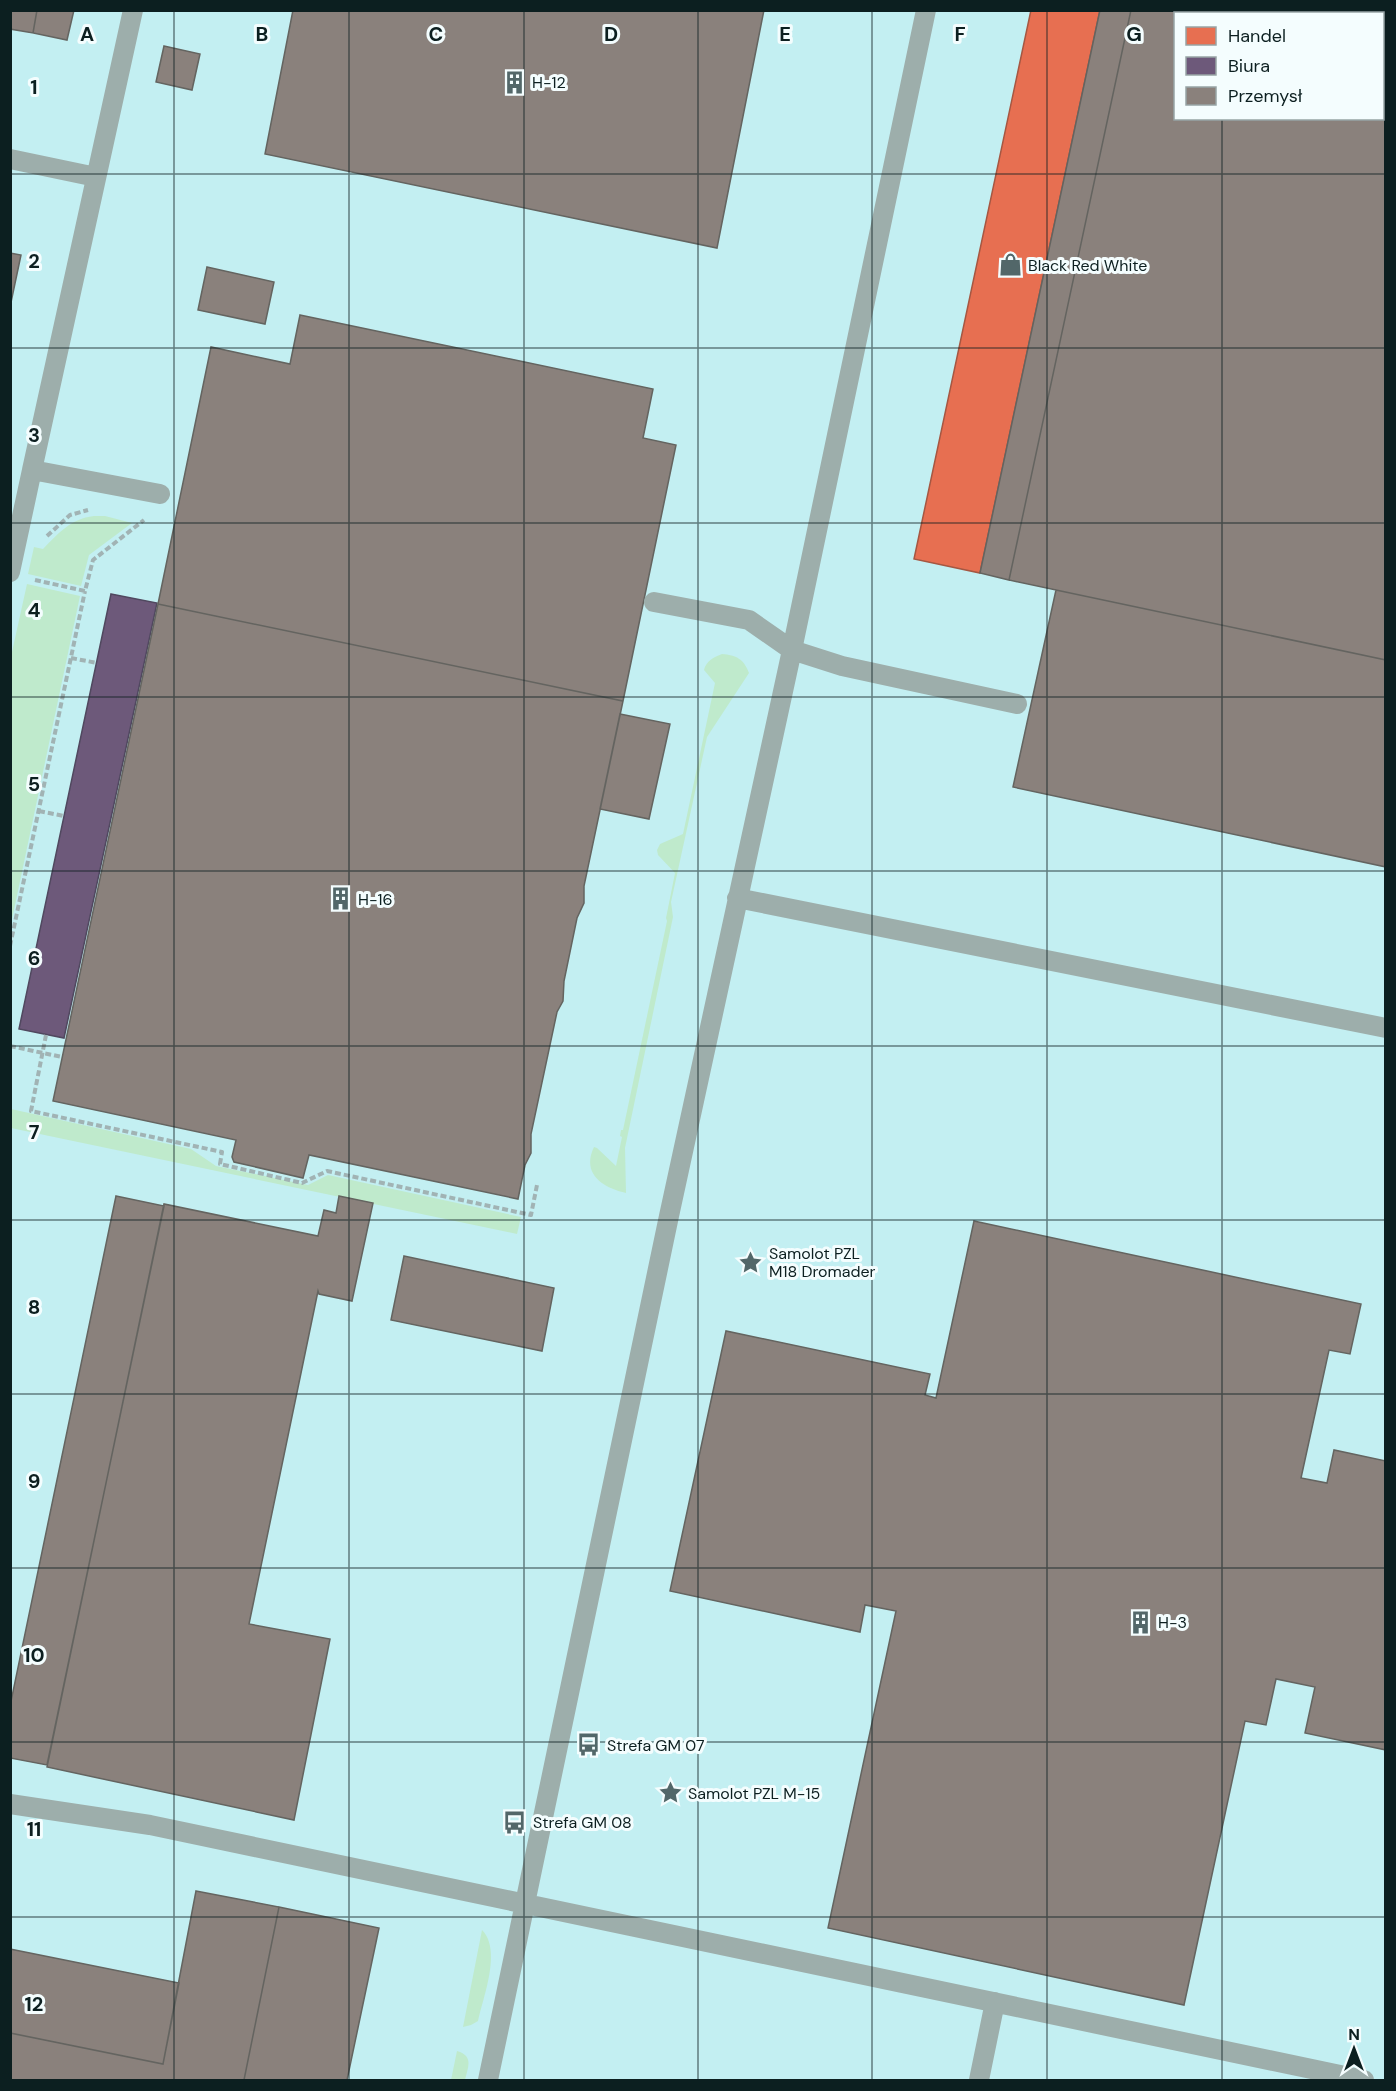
<svg xmlns="http://www.w3.org/2000/svg" width="1396" height="2091" font-family="'DM Sans',sans-serif">
	<style>
		.built { fill: #c3eff2; fill-rule: evenodd }
		.green { fill: #bfeacc }
		.shops { fill: #e76f51; stroke: #a55742; stroke-width: 1.5 }
		.offices { fill: #6d597a; stroke: #50485f; stroke-width: 1.5 }
		.industry { fill: #8a817c; stroke: #646460; stroke-width: 1.5; fill-rule: evenodd }
		.lines { fill: none; stroke-linecap: round; stroke-linejoin: round }
		.path { stroke: #a1b3b4; stroke-width: 4; stroke-dasharray: 6 3; stroke-linecap: butt }
		.lane { stroke: #9daeab; stroke-width: 20 }
		.grid { fill: none; stroke: #0c1f20; stroke-width: 1.5; stroke-opacity: 0.55 }
		.labels { text-anchor: middle; stroke-width: 6; stroke-linejoin: round; paint-order: stroke }
		.poi-label { font-size: 16px; fill: #0c1f20; stroke: #f4fdfe; text-anchor: start }
		.grid-label { font-size: 20px; text-anchor: middle; font-weight: bold; fill: #0c1f20; stroke: #f4fdfe; stroke-width: 6; stroke-linejoin: round; paint-order: stroke }
	</style>
	<rect width="100%" height="100%" fill="#d4eef0"/>
	<path class="built" d="M 11,11 L 1385,11 L 1385,2080 L 11,2080 ZM 1176,14 L 1382,14 L 1382,118 L 1176,118 Z"/>
	<path class="green" d="M 94,516 L 105,516 L 132,523 L 89,555 L 81,586 L 28,574 L 34,547 L 43,549 C 59,533 70,519 94,516 Z
		M 27,584 L 80,596 L 11,924 L 10,661 Z
		M 722,654 C 736,655 744,659 749,673 L 707,737 L 671,902 L 673,917 L 625,1148 L 626,1193 C 603,1188 581,1174 594,1147 L 597,1148 L 616,1166 L 622,1137 L 620,1136 L 621,1130 L 623,1130 L 667,921 L 666,918 L 675,873 L 658,855 L 657,850 L 660,844 L 683,834 L 715,683 L 704,670 C 706,661 714,657 722,654 Z
		M 11,1109 L 191,1149 L 216,1166 L 308,1185 L 328,1175 L 521,1217 L 517,1234 L 11,1128 Z
		M 482,1930 C 502,1950 483,1997 478,2021 L 471,2025 L 463,2027 Z
		M 457,2051 C 474,2056 468,2067 465,2080 L 451,2080 Z"/>
	<path class="shops" d="M 1031,10 L 1100,10 L 980,573 L 914,559 Z"/>
	<path class="offices" d="M 111,594 L 157,603 L 64,1038 L 19,1029 Z"/>
	<path class="industry" d="M 10,10 L 37,10 L 33,33 L 10,29 Z
		M 37,10 L 74,10 L 67,40 L 33,33 Z
		M 293,10 L 764,10 L 717,248 L 265,154 Z
		M 1100,10 L 1131,10 L 1009,580 L 980,573 Z
		M 1131,10 L 1386,10 L 1386,660 L 1009,580 ZM 1176,14 L 1382,14 L 1382,118 L 1176,118 Z
		M 164,46 L 200,54 L 192,90 L 156,82 Z
		M 10,253 L 21,255 L 10,307 Z
		M 207,267 L 274,282 L 265,324 L 198,310 Z
		M 300,315 L 653,389 L 643,438 L 676,445 L 623,701 L 158,604 L 211,347 L 290,364 Z
		M 1056,590 L 1386,660 L 1386,867 L 1013,787 Z
		M 158,604 L 623,701 L 584,886 L 584,903 L 577,918 L 564,981 L 563,1001 L 557,1012 L 531,1134 L 531,1153 L 525,1165 L 518,1199 L 309,1155 L 303,1178 L 234,1162 L 232,1157 L 236,1140 L 53,1101 Z
		M 620,714 L 670,724 L 649,819 L 600,809 Z
		M 116,1196 L 164,1206 L 47,1765 L 10,1758 L 10,1706 Z
		M 339,1196 L 373,1203 L 352,1301 L 319,1294 L 318,1291 L 249,1624 L 330,1639 L 294,1820 L 47,1767 L 164,1204 L 318,1236 L 324,1210 L 336,1213 Z
		M 974,1221 L 1361,1304 L 1350,1354 L 1329,1350 L 1301,1478 L 1327,1483 L 1334,1450 L 1386,1461 L 1386,1750 L 1305,1733 L 1315,1687 L 1276,1679 L 1266,1725 L 1245,1721 L 1184,2005 L 828,1928 L 896,1611 L 865,1605 L 860,1632 L 670,1591 L 726,1331 L 930,1374 L 925,1395 L 936,1398 Z
		M 404,1256 L 554,1288 L 542,1351 L 391,1320 Z
		M 196,1891 L 279,1907 L 244,2080 L 10,2080 L 10,2033 L 163,2064 Z
		M 279,1907 L 379,1928 L 347,2080 L 244,2080 Z
		M 10,1949 L 179,1983 L 163,2064 L 10,2033 Z"/>
	<g class="lines">
		<path class="path" d="M 47,536 L 70,515 L 88,510
			M 35,580 L 85,591 L 93,560 L 144,520
			M 71,658 L 97,663
			M 39,811 L 64,816
			M 10,946 L 85,591
			M 46,1035 L 31,1111 L 222,1152 L 220,1164 L 302,1183 L 327,1171 L 531,1215 L 537,1185
			M 10,1046 L 62,1057"/>
		<path class="lane" d="M 10,159 L 96,177
			M 32,470 L 133,10
			M 10,572 L 32,470 L 160,494
			M 654,602 L 749,620 L 792,650 L 842,666 L 1017,704
			M 737,898 L 1386,1028
			M 10,1804 L 150,1825 L 1364,2080
			M 488,2080 L 669,1216 L 792,650 L 926,10
			M 979,2080 L 995,2002"/>
	</g>
	<path class="grid" d="M 174,10 L 174,2080M 349,10 L 349,2080M 524,10 L 524,2080M 698,10 L 698,2080M 872,10 L 872,2080M 1047,10 L 1047,2080M 1222,10 L 1222,14M 1222,118 L 1222,2080M 10,174 L 1386,174M 10,348 L 1386,348M 10,523 L 1386,523M 10,697 L 1386,697M 10,871 L 1386,871M 10,1046 L 1386,1046M 10,1220 L 1386,1220M 10,1394 L 1386,1394M 10,1568 L 1386,1568M 10,1742 L 1386,1742M 10,1917 L 1386,1917"/>
	<defs>
		<symbol id="building-bare" viewBox="-9 -9 18 18"><path d="M-4-6H4V6H1V3H-1V6H-4ZM-2.5-4.3h1.7v1.8h-1.7ZM.8-4.3h1.7v1.8H.8ZM-2.5-1h1.7V.8h-1.7ZM.8-1h1.7V.8H.8Z" fill="#526769" stroke="#f4fdfe" stroke-width="2.5" paint-order="stroke"/></symbol>
		<symbol id="shop-bare" viewBox="-9 -9 18 18"><path d="M-5-2.5h2.3a2.7 3.5 0 0 1 5.4 0H5L5.5 6h-11ZM-1.5-2.5h3a1.5 2.3 0 0 0-3 0Z" fill="#526769" stroke="#f4fdfe" stroke-width="2.5" paint-order="stroke"/></symbol>
		<symbol id="sight-bare" viewBox="-9 -9 18 18"><path d="M0-6L1.8-2.2L6-1.7L2.9 1.2L3.7 5.4L0 3.3L-3.7 5.4L-2.9 1.2L-6-1.7L-1.8-2.2Z" fill="#526769" stroke="#f4fdfe" stroke-width="2.5" paint-order="stroke"/></symbol>
		<symbol id="bus-bare" viewBox="-9 -9 18 18"><path d="M-5-6H5V4H4V6H2V4H-2V6H-4V4H-5ZM-3.5-4V0h7V-4ZM-3.5 1.2v1.5H-2V1.2ZM2 1.2v1.5H3.5V1.2Z" fill="#526769" stroke="#f4fdfe" stroke-width="2.5" paint-order="stroke"/></symbol>
	</defs>
	<g fill-rule="evenodd">
		<use href="#building-bare" x="498" y="66" width="33" height="33"/>
		<use href="#shop-bare" x="994" y="248" width="33" height="33"/>
		<use href="#building-bare" x="324" y="882" width="33" height="33"/>
		<use href="#sight-bare" x="734" y="1246" width="33" height="33"/>
		<use href="#building-bare" x="1124" y="1606" width="33" height="33"/>
		<use href="#bus-bare" x="572" y="1728" width="33" height="33"/>
		<use href="#sight-bare" x="654" y="1776" width="33" height="33"/>
		<use href="#bus-bare" x="498" y="1806" width="33" height="33"/>
	</g>
	<g class="labels">
		<g class="poi-label">
			<text x="532" y="88">H-12</text>
			<text x="1028" y="271">Black Red White</text>
			<text x="358" y="905">H-16</text>
			<text x="769" y="1259">Samolot PZL<tspan x="769" dy="18">M18 Dromader</tspan></text>
			<text x="1158" y="1628">H-3</text>
			<text x="607" y="1751">Strefa GM 07</text>
			<text x="688" y="1799">Samolot PZL M-15</text>
			<text x="533" y="1828">Strefa GM 08</text>
		</g>
	</g>
	<g class="grid-label">
		<text x="87" y="41">A</text>
		<text x="262" y="41">B</text>
		<text x="436" y="41">C</text>
		<text x="611" y="41">D</text>
		<text x="785" y="41">E</text>
		<text x="960" y="41">F</text>
		<text x="1134" y="41">G</text>
		<text x="34" y="94">1</text>
		<text x="34" y="268">2</text>
		<text x="34" y="442">3</text>
		<text x="34" y="617">4</text>
		<text x="34" y="791">5</text>
		<text x="34" y="965">6</text>
		<text x="34" y="1139">7</text>
		<text x="34" y="1314">8</text>
		<text x="34" y="1488">9</text>
		<text x="34" y="1662">10</text>
		<text x="34" y="1836">11</text>
		<text x="34" y="2011">12</text>
	</g>
	<rect width="1396" height="2091" fill="none" stroke="#0c1f20" stroke-width="24"/>
	<rect x="1174" y="12" width="210" height="108" fill="#f4fdfe" stroke="#97a4a5" stroke-width="1.5"/>
	<rect x="1186" y="27" width="30" height="18" fill="#e76f51" stroke="#97a4a5" stroke-width="1.5"/>
	<text x="1228" y="42" font-size="18" fill="#0c1f20">Handel</text>
	<rect x="1186" y="57" width="30" height="18" fill="#6d597a" stroke="#97a4a5" stroke-width="1.5"/>
	<text x="1228" y="72" font-size="18" fill="#0c1f20">Biura</text>
	<rect x="1186" y="87" width="30" height="18" fill="#8a817c" stroke="#97a4a5" stroke-width="1.5"/>
	<text x="1228" y="102" font-size="18" fill="#0c1f20">Przemysł</text>
	<g transform="translate(1354 2049)" stroke="#f4fdfe" stroke-width="4.5" paint-order="stroke">
	<path d="M0-4.5L10 22L0 15L-10 22Z" fill="#0c1f20"/>
	<text y="-9" font-size="16" font-weight="bold" text-anchor="middle" fill="#0c1f20">N</text>
	</g>
</svg>
